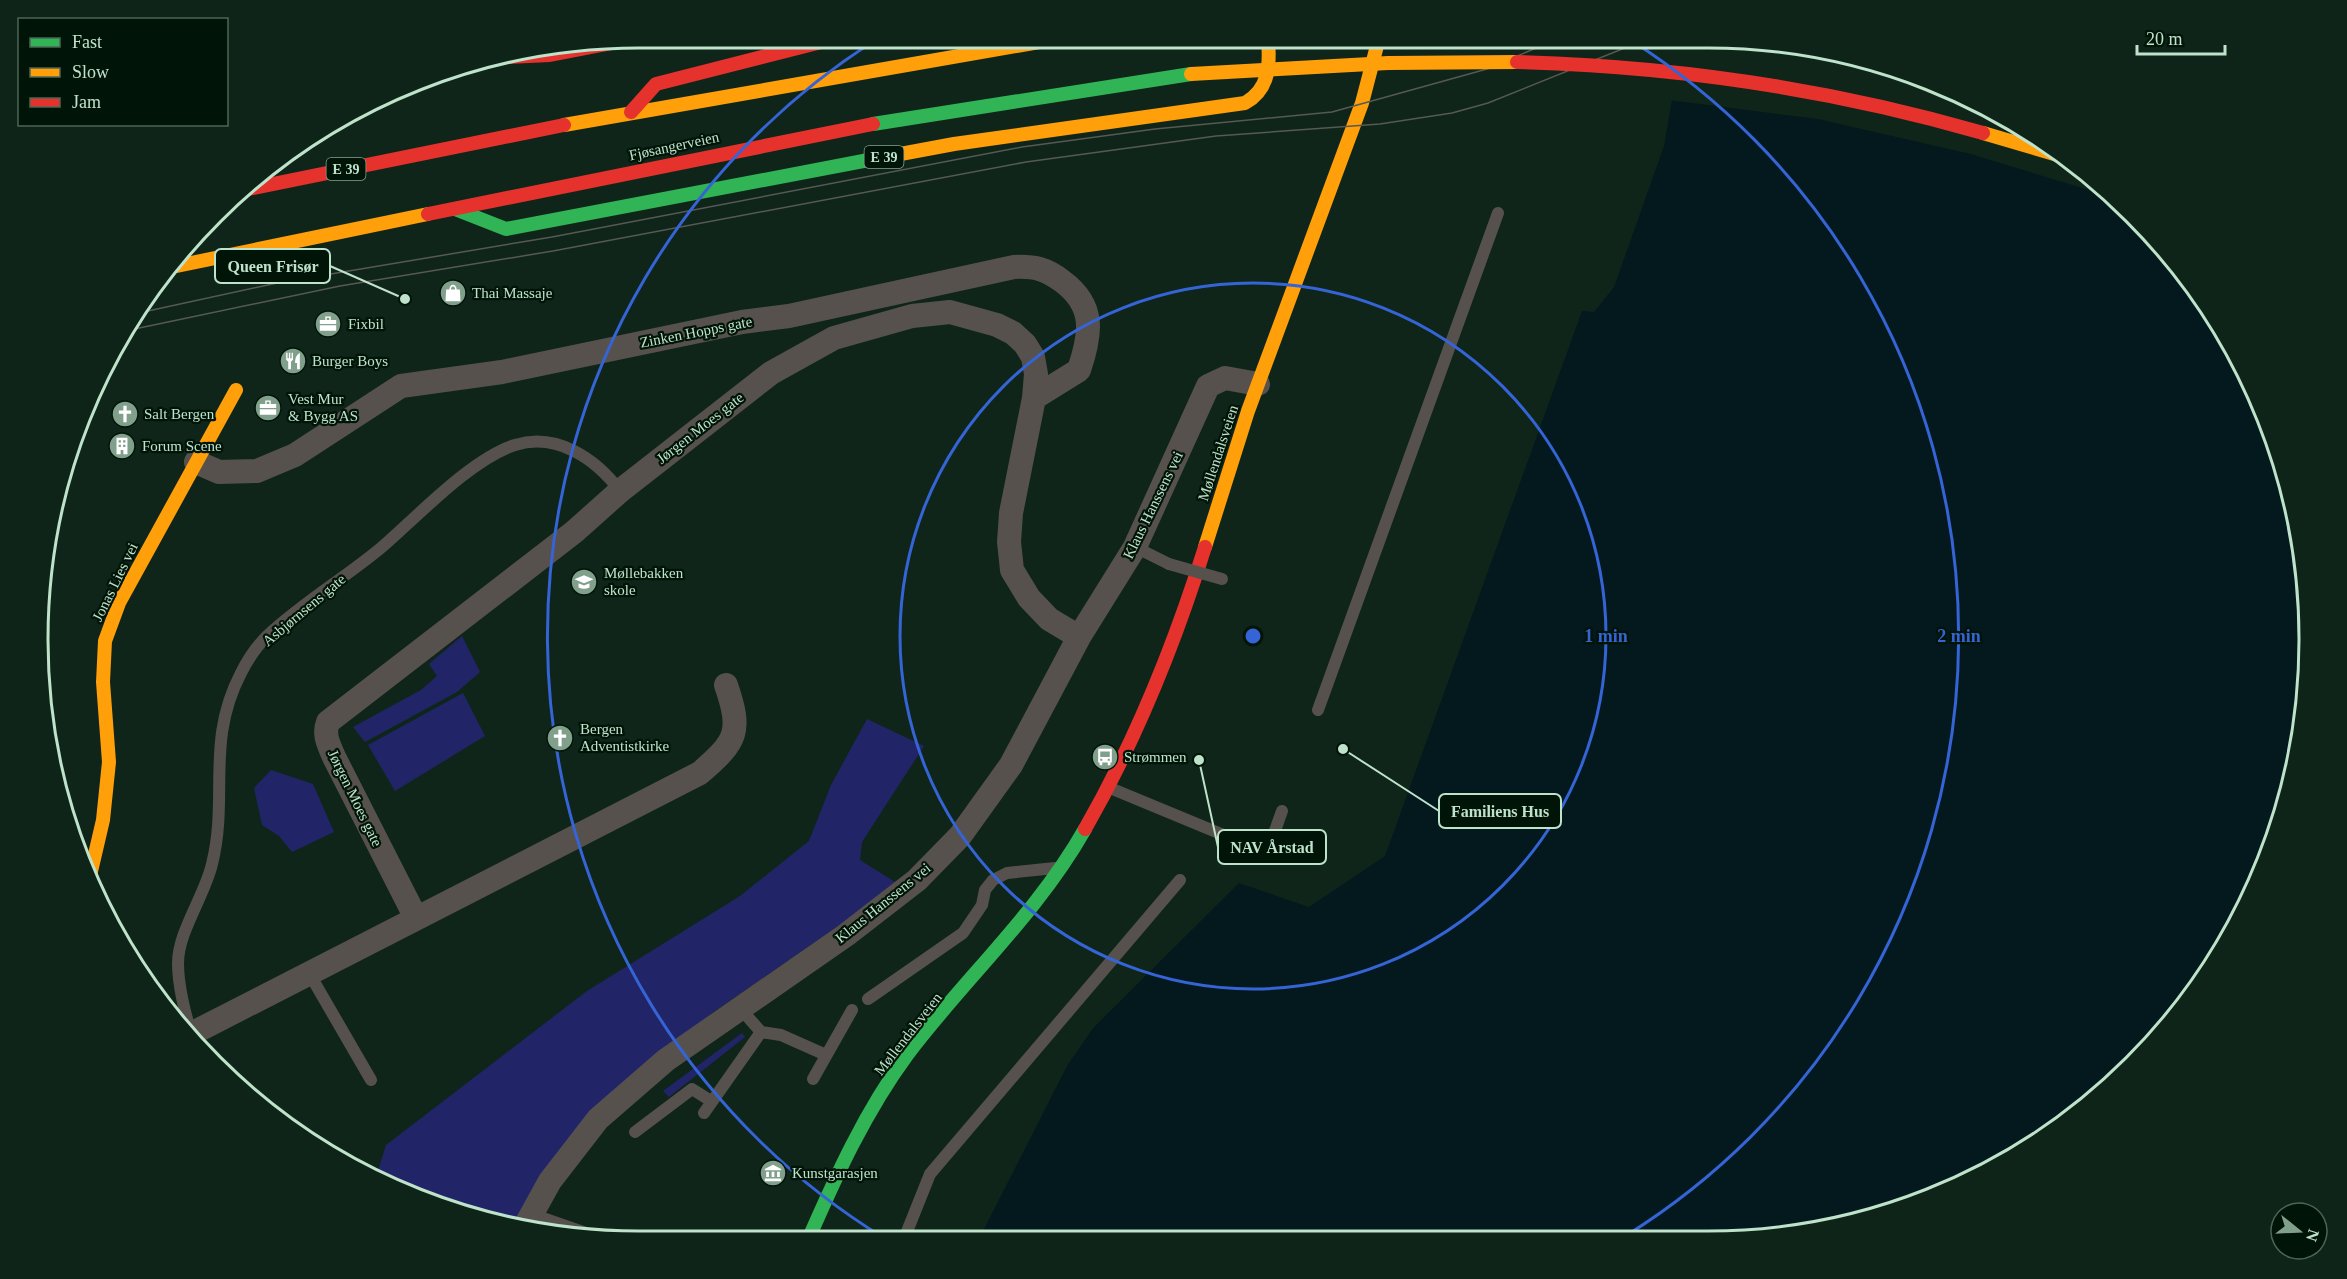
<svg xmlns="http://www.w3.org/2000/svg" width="2347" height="1279" font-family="'Times New Roman',serif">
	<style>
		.green { fill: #212567 }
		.water { fill: #04191d }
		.pier { fill: #0f251a }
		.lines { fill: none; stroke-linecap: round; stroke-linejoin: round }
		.lane { stroke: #57514d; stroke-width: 12 }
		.street { stroke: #57514d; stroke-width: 24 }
		.fast { stroke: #30b455; stroke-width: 14 }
		.slow { stroke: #ff9f0a; stroke-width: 14 }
		.jam { stroke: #e5322d; stroke-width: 14 }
		.tram { stroke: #565954; stroke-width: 1.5 }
		.lane-bridge { stroke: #57514d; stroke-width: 12 }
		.slow-bridge { stroke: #ff9f0a; stroke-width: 14 }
		.jam-bridge { stroke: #e5322d; stroke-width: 14 }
		.ring { fill: none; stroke: #3564d6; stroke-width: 3 }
		.labels { text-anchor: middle; stroke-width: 4.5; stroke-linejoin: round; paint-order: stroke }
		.shield { fill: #001408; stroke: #85a490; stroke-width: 1.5 }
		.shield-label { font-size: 14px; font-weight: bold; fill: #bee2ca }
		.street-label { font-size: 15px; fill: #bee2ca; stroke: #001408 }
		.poi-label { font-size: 15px; fill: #bee2ca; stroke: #001408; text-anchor: start }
		.rim { fill: none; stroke: #bee2ca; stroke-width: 3 }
		.centre { fill: #3564d6; stroke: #001408; stroke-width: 3 }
		.ring-label { font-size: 18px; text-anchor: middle; font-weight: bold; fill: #3564d6; stroke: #001408; stroke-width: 4.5; stroke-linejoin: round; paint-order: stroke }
		.leader { fill: none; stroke: #bee2ca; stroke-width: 2 }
		.callout-dot { fill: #bee2ca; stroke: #001408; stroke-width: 2 }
		.callout { fill: #001408; stroke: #bee2ca; stroke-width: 2 }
		.callout-label { font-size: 16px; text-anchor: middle; font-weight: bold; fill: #bee2ca }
	</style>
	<rect width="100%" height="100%" fill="#0f251a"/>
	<path class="green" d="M 462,636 L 480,672 L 457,692 L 365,742 L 353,727 L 421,690 L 437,676 L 429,664 Z
		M 463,693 L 485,736 L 395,791 L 368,745 Z
		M 867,719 L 924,746 L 862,842 L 860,860 L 895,882 L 850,918 L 712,1013 L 579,1125 L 515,1221 L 482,1220 L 376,1177 L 386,1145 L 587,991 L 740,896 L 809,841 L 831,785 Z
		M 271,770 L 313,784 L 334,832 L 292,852 L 279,836 L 262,825 L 254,788 Z
		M 742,1033 L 745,1037 L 669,1097 L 663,1091 Z"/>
	<path class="water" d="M 1747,39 L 1864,58 L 2008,118 L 2104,187 L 2185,273 L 2247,373 L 2289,483 L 2308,600 L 2304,718 L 2278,833 L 2229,940 L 2160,1037 L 2042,1140 L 1938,1196 L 1786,1236 L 979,1239 L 1067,1066 L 1093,1028 L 1239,883 L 1309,907 L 1385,856 L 1582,311 L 1594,312 L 1614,287 L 1664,146 L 1681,47 Z"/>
	<path class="pier" d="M 1681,39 L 1747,39 L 1864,58 L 2008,118 L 2104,187 L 2115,198 L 1971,154 L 1818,119 L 1669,100 Z"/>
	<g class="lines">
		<path class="lane" d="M 1135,547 L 1169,564
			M 1318,710 L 1498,213
			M 1110,788 L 1267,853 L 1282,811
			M 309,973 L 371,1080
			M 868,999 L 963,933 L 982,905 L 985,890 L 993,880 L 1007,873 L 1055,868
			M 761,1032 L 781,1035 L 826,1055
			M 191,1034 C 185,1012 178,986 178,963 C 178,932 205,895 212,864 C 229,796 205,742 241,673 C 247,661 257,646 267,636 C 302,603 345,578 382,547 C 417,517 471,459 515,445 C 557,432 596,459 620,491
			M 813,1079 L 852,1010
			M 704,1113 L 761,1032 L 739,1007
			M 635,1132 L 692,1089 L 711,1101
			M 531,1214 L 606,1240
			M 904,1239 L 930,1174 L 1180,880"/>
		<path class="street" d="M 196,462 L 219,472 L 257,471 L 295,455 L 401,386 L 502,372 L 742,322 L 789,316 L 1014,267 C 1035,266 1046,269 1062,281 C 1096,306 1091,334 1079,370 L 1034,398
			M 416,918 L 334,757 C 329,745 323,735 328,722 L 574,532 L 620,491 L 771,373 L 834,338 L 912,316 L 950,312 L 997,325 L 1013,333 L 1025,344 L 1033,357 L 1036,374 L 1034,398 L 1011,513 L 1009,542 L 1012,570 L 1029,598 L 1049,619 L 1079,637
			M 187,1036 L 700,773 C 737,741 742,732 726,685
			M 524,1228 L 550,1181 L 598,1119 L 666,1060 L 846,935 L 917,880 L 960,836 L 1011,765 L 1079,637 L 1135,547 L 1208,386 L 1225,378 L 1258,384"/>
		<path class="fast" d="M 873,124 L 1191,74
			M 455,209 L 506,229 L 879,158
			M 808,1240 C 836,1176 865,1112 907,1055 C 965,978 1037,914 1085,829"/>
		<path class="slow" d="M 564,125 L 1062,38
			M 879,158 L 954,144 L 1245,103 C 1270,89 1270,64 1268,38
			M 167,268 L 428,214
			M 1205,547 L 1248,411 L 1362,103 L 1379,38
			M 89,880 L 103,820 L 109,762 L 103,682 L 105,641 L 119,603 L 236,390"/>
		<path class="jam" d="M 490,58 L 550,55 L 638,38
			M 631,112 L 656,84 L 837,38
			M 243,190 L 564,125
			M 428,214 L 873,124
			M 1085,829 C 1136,740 1174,646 1205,547"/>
		<path class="tram" d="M 134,314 L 277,283 L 552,237 L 1022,147 L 1155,129 L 1332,112 L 1487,69 L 1557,39
			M 125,331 L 340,286 L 553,251 L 1026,162 L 1216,136 L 1380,124 L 1452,113 L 1488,103 L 1647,39"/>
		<path class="lane-bridge" d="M 1169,564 L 1222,579"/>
		<path class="slow-bridge" d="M 1191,74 L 1388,63 L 1517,62
			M 1983,133 L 2061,156"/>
		<path class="jam-bridge" d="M 1517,62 C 1676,66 1831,89 1983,133"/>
	</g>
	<g class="ring">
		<circle cx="1253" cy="636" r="353"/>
		<path d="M884 1238A706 706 0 0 1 874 41M1632 41A706 706 0 0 1 1627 1235"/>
	</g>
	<defs>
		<symbol id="shop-disc" viewBox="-11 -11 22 22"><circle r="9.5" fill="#81a08c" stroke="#001408"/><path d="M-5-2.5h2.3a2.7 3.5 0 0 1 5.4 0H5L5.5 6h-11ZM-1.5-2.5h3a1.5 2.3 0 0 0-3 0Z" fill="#fff"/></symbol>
		<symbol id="office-disc" viewBox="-11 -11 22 22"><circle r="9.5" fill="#81a08c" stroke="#001408"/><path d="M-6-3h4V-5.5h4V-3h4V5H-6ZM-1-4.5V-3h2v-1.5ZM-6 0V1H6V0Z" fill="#fff"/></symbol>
		<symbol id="restaurant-disc" viewBox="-11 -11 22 22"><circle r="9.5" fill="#81a08c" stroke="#001408"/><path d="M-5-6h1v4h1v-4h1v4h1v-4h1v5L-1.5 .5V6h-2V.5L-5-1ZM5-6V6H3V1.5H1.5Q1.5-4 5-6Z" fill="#fff"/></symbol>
		<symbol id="church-disc" viewBox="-11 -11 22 22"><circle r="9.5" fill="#81a08c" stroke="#001408"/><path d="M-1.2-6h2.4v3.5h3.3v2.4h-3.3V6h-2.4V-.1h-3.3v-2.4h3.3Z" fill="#fff"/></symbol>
		<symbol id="building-disc" viewBox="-11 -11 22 22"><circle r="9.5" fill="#81a08c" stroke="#001408"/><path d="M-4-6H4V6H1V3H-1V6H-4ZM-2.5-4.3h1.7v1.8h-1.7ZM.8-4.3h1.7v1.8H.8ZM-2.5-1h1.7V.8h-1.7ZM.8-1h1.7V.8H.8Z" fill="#fff"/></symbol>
		<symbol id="school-disc" viewBox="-11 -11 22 22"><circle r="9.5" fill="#81a08c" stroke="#001408"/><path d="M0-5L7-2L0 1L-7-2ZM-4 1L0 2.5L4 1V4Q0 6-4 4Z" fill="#fff"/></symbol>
		<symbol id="bus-disc" viewBox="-11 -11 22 22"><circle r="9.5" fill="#81a08c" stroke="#001408"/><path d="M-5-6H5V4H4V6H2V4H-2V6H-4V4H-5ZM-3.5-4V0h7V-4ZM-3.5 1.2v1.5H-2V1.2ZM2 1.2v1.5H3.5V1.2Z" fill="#fff"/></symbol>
		<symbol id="museum-disc" viewBox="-11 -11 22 22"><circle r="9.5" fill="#81a08c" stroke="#001408"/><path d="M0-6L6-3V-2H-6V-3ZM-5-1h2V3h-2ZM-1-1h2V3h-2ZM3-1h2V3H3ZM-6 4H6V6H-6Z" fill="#fff"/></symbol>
	</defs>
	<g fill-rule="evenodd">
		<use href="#shop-disc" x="438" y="278" width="30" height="30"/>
		<use href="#office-disc" x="313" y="309" width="30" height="30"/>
		<use href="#restaurant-disc" x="278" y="346" width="30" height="30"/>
		<use href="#office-disc" x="253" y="393" width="30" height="30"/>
		<use href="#church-disc" x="110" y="399" width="30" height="30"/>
		<use href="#building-disc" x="107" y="431" width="30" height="30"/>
		<use href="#school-disc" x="569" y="567" width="30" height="30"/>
		<use href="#church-disc" x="545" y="723" width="30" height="30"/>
		<use href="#bus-disc" x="1090" y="742" width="30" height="30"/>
		<use href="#museum-disc" x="758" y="1158" width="30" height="30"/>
	</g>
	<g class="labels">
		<g class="shield">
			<rect x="864.5" y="146" width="39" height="22" rx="4.5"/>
			<rect x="326.5" y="158" width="39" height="22" rx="4.5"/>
		</g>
		<g class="shield-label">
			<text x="884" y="162">E 39</text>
			<text x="346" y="174">E 39</text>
		</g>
		<g class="street-label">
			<text transform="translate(674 146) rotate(-12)" y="5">Fjøsangerveien</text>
			<text transform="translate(696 332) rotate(-11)" y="5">Zinken Hopps gate</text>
			<text transform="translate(700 428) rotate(-38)" y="5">Jørgen Moes gate</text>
			<text transform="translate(1218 453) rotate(-72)" y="5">Møllendalsveien</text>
			<text transform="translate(1153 505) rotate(-64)" y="5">Klaus Hanssens vei</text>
			<text transform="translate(115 582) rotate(-64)" y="5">Jonas Lies vei</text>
			<text transform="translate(304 610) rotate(-40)" y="5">Asbjørnsens gate</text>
			<text transform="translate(355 798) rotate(64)" y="5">Jørgen Moes gate</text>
			<text transform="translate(883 903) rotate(-39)" y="5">Klaus Hanssens vei</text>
			<text transform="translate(908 1034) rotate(-52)" y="5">Møllendalsveien</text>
		</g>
		<g class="poi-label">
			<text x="472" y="298">Thai Massaje</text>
			<text x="348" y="329">Fixbil</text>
			<text x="312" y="366">Burger Boys</text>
			<text x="288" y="404">Vest Mur<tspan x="288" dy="17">&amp; Bygg AS</tspan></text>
			<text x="144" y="419">Salt Bergen</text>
			<text x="142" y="451">Forum Scene</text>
			<text x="604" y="578">Møllebakken<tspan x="604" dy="17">skole</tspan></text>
			<text x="580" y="734">Bergen<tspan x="580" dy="17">Adventistkirke</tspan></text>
			<text x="1124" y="762">Strømmen</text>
			<text x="792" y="1178">Kunstgarasjen</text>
		</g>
	</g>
	<path d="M0 0H2347V1279H0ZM639 48H1708A591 591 0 0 1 2299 639V640A591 591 0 0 1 1708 1231H639A591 591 0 0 1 48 640V639A591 591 0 0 1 639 48Z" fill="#0f2418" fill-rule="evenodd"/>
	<path class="rim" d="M639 48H1708A591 591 0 0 1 2299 639V640A591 591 0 0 1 1708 1231H639A591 591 0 0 1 48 640V639A591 591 0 0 1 639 48Z"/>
	<circle cx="1253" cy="636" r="9" class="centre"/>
	<g class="ring-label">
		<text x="1606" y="642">1 min</text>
		<text x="1959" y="642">2 min</text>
	</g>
	<path class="leader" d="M405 299L330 266M1343 749L1439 811M1199 760L1218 847"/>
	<g class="callout-dot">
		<circle cx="405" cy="299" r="6"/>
		<circle cx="1343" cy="749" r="6"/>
		<circle cx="1199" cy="760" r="6"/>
	</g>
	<g class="callout">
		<rect x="215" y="249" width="115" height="34" rx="6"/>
		<rect x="1439" y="794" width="122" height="34" rx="6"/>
		<rect x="1218" y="830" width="108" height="34" rx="6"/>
	</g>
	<g class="callout-label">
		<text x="273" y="272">Queen Frisør</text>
		<text x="1500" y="817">Familiens Hus</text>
		<text x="1272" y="853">NAV Årstad</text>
	</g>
	<rect x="18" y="18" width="210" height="108" fill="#001408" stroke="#4c6656" stroke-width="1.5"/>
	<rect x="30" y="38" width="30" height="9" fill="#30b455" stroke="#4c6656" stroke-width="1.5"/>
	<text x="72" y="48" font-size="18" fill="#bee2ca">Fast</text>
	<rect x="30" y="68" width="30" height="9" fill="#ff9f0a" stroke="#4c6656" stroke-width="1.5"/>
	<text x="72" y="78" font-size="18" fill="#bee2ca">Slow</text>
	<rect x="30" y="98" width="30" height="9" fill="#e5322d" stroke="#4c6656" stroke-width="1.5"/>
	<text x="72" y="108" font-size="18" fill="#bee2ca">Jam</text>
	<g transform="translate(2299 1231) rotate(108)"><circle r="28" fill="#001408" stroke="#4c6656" stroke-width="1.5"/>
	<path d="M0-4.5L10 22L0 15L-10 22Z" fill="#81a08c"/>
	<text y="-9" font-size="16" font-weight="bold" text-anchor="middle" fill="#bee2ca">N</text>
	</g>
	<path d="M2137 45v9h88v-9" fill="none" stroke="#bee2ca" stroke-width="3"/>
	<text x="2146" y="45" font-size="18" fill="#bee2ca" stroke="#001408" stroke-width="4.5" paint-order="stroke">20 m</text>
</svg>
